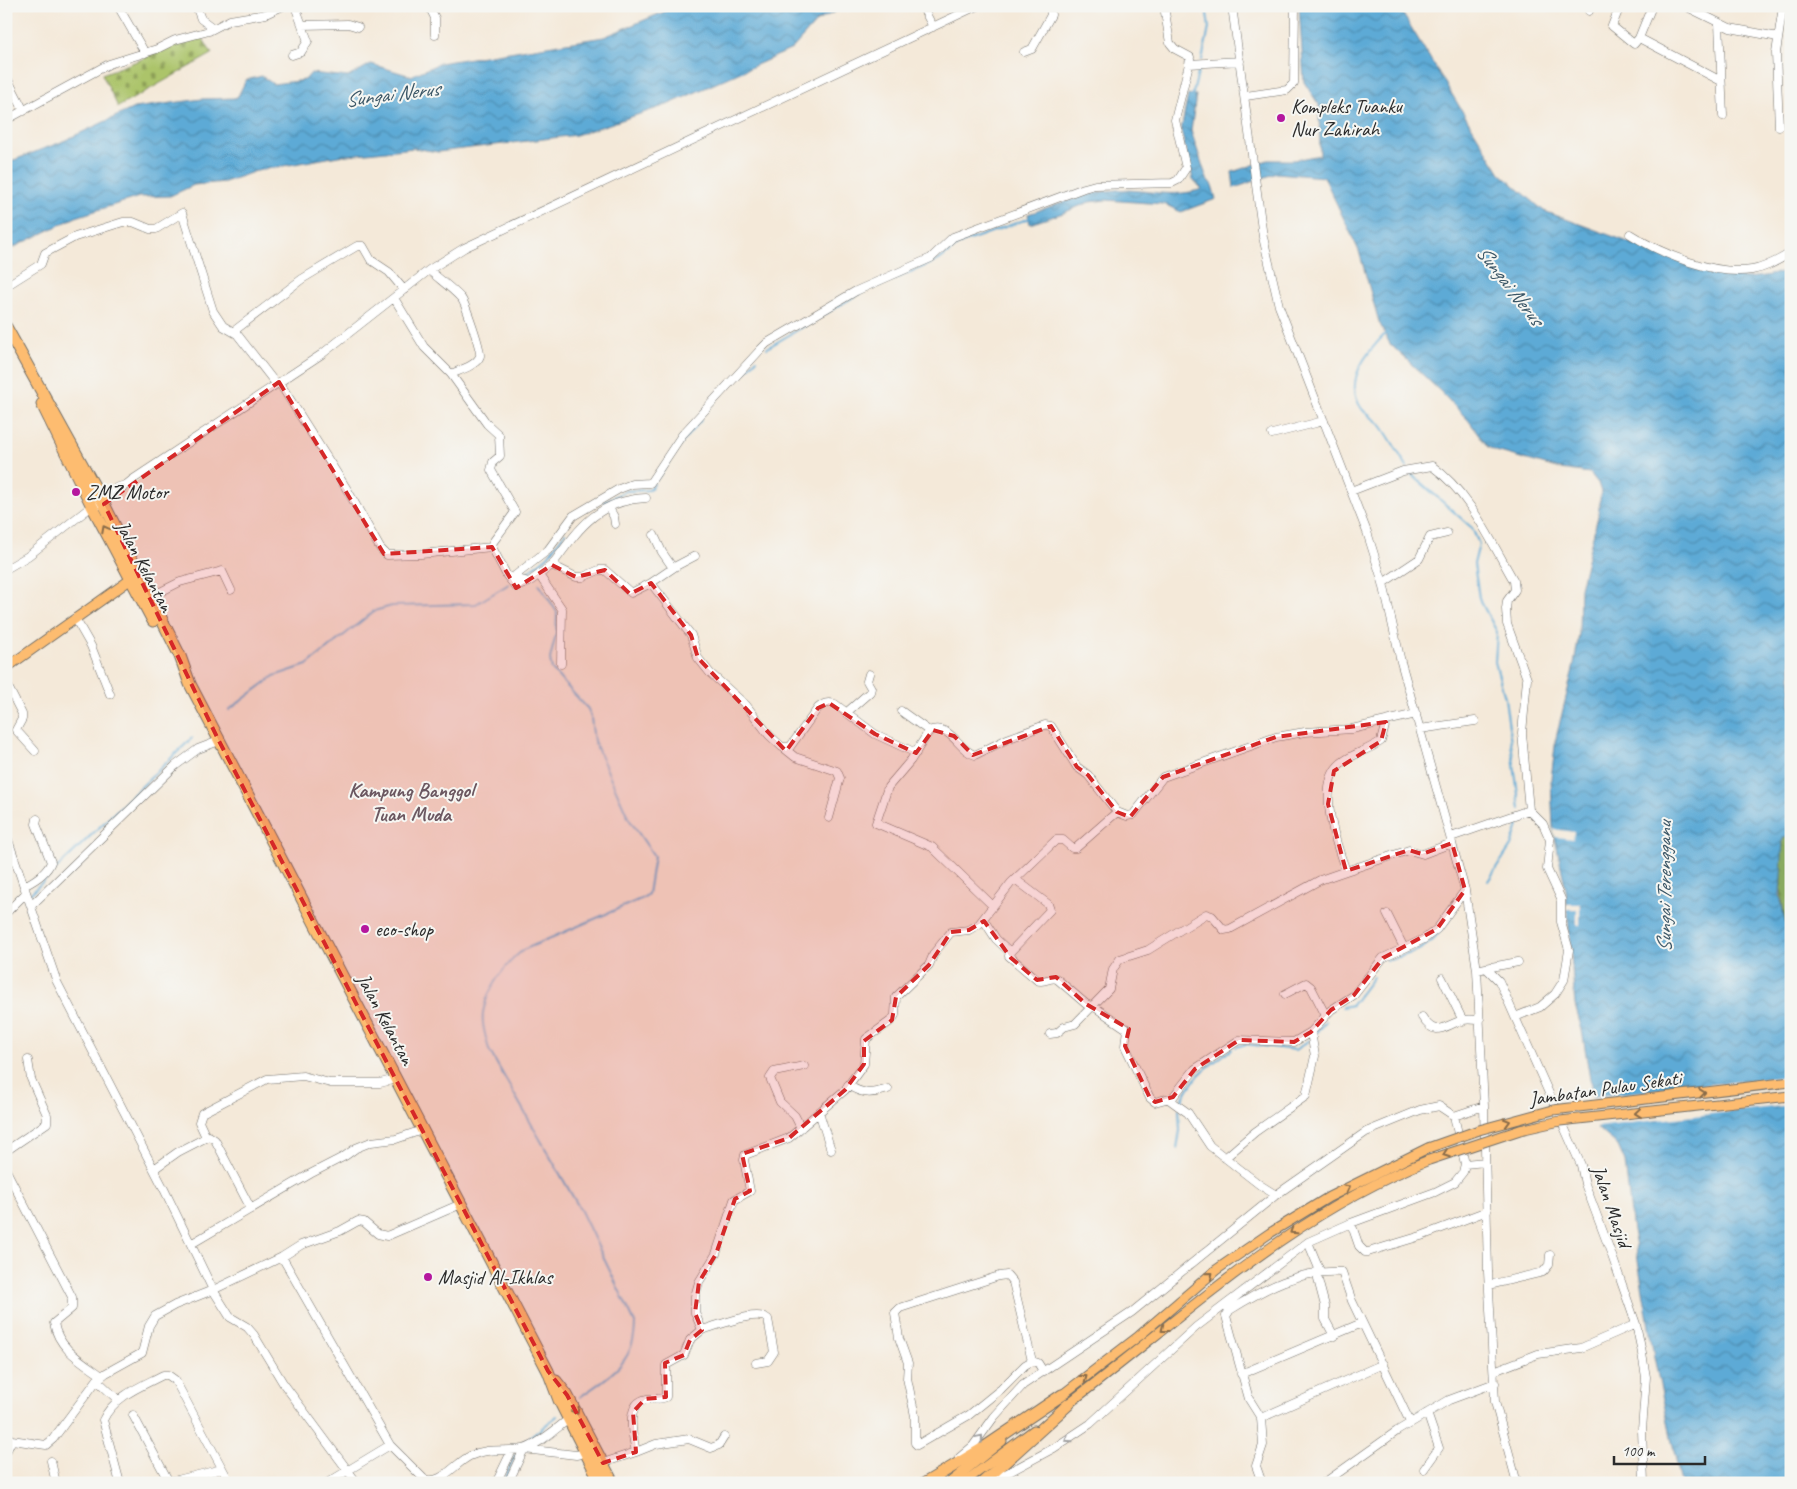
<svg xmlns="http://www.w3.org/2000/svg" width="1797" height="1489" font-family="Caveat,sans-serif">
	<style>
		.forest { fill: url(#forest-firs); stroke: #5a6a44 }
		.cemetery { fill: url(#cemetery-stones); stroke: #6c784a }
		.water { fill: url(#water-waves); stroke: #446a80 }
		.pier { fill: #f4e9d9 }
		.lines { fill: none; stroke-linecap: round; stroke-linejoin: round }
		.stream { stroke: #5daad6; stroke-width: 2 }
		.minor-casing { stroke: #716e68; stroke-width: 9 }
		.major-casing { stroke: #716e68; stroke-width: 11 }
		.highway-casing { stroke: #716e68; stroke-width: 13 }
		.minor { stroke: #fff; stroke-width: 8 }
		.major { stroke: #fdbc70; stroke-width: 9 }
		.highway { stroke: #fdbc70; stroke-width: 11 }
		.major-bridge-casing { stroke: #716e68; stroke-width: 11; stroke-linecap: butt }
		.major-bridge { stroke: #fdbc70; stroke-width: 9 }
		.oneway { stroke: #8a6c4a }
		.oneway2 { stroke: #a0a0a0 }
		.marked { fill: #d62828; fill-opacity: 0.2; stroke: #d62828; stroke-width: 4; stroke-dasharray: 10 6; stroke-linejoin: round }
		.poi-dot { fill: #b5179e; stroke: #f6f6f2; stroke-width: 2 }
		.labels { text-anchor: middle; stroke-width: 4; stroke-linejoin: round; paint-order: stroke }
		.poi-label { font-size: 20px; fill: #2b2b2b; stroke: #f6f6f2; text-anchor: start }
		.street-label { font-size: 20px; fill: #2b2b2b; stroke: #f6f6f2 }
		.water-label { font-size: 21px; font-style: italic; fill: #3c5767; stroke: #f6f6f2 }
		.neighbourhood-label { font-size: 21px; font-weight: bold; fill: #6b5760; stroke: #f6f6f2 }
	</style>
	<defs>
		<pattern id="forest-firs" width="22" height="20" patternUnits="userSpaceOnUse" patternTransform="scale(1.25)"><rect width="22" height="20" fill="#89aa5e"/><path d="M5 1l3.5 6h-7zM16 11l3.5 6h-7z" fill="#708b4e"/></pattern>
		<pattern id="cemetery-stones" width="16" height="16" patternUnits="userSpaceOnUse" patternTransform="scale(1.25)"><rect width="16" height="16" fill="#acc46a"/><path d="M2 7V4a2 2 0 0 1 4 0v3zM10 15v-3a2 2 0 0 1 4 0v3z" fill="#8c9f57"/></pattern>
		<pattern id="water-waves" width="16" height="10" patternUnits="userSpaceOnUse" patternTransform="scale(1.25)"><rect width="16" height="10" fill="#5daad6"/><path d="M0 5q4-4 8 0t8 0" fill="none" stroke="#4d8bae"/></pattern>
	</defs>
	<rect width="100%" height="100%" fill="#f6f6f2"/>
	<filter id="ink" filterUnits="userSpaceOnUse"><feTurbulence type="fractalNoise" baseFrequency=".02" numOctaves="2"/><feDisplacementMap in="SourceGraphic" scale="10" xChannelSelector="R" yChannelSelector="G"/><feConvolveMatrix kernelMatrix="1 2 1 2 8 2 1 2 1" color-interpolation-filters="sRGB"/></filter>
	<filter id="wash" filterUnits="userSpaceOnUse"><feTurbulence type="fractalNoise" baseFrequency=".0096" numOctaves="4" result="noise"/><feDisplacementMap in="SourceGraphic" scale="20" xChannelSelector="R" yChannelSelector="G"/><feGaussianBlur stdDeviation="1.12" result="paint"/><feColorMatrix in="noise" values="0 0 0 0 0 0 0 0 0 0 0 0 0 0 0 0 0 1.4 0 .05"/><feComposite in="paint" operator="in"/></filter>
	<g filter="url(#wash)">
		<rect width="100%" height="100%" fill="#f4e9d9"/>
		<path class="forest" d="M 1787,835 L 1791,837 L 1791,954 C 1783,915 1777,878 1783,838 Z"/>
		<path class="cemetery" d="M 202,37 L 212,54 L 118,107 L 102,74 L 145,58 L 174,42 Z"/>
		<path class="water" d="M 678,6 L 846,6 L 817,21 L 792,49 L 667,105 L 576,135 L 438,152 L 414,148 L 338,156 L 256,171 L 225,182 L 194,185 L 170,196 L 139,197 L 76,217 L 6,251 L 6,163 L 59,143 L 134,108 L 202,99 L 237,98 L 246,80 L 262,76 L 273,84 L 305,80 L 311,73 L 348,77 L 371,64 L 411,76 L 440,63 L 604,37 Z
			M 1299,6 L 1398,6 L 1500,173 L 1544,211 L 1715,274 C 1740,280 1767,279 1791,268 L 1791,837 L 1783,838 L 1780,895 L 1791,954 L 1791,1483 L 1681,1483 L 1654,1357 L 1632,1224 L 1625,1162 L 1618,1146 L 1598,1128 L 1582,1030 L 1575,1005 L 1566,890 L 1553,829 L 1551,779 L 1556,738 L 1574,665 L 1579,634 L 1580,588 L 1598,516 L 1601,492 L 1598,483 L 1590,473 L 1560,469 L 1496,451 L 1488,447 L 1469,421 L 1441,392 L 1390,344 L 1379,322 L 1359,251 L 1324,177 L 1277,173 L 1234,188 L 1232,172 L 1268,160 L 1294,160 L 1320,155 L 1319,105 L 1304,82 Z
			M 1188,95 L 1196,95 L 1191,131 L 1207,179 L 1212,185 L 1216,199 L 1181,212 L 1164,204 L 1106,200 L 1089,202 L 1063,213 L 1030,224 L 1028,214 C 1057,205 1087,192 1117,190 C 1147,189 1173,199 1202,189 L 1193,179 L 1181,131 Z"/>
		<path class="pier" d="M 1553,829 L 1574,832 L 1573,839 L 1555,837 Z
			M 1567,904 L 1580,904 L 1580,925 L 1577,925 L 1577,909 L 1567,909 Z
			M 1791,1076 L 1791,1105 L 1596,1127 L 1591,1097 Z"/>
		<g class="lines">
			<path class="stream" d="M 1202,60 L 1209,28 L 1206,6
				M 1192,97 L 1200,65
				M 873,288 L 939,260 L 961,243 L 1030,218
				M 1387,332 C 1368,351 1342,381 1362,409 C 1367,415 1375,419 1380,424 C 1390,437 1398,453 1407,467
				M 767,348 L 864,291
				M 740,377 L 757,359
				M 1410,473 L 1472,528 L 1479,544 L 1474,564 L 1479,598 L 1497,632 L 1495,662 L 1505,698 L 1520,809
				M 656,480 L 686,437 L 701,420
				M 604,502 L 626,491 L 649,490 L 654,484
				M 522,577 L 548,556 L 565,533
				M 539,584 L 557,612 L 556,634 L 550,659 L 552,670 L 588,709 L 591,718 L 594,741 L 629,819 L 654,856 L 648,894 L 643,898 L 523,950 C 506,964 489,986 484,1008 C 480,1021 486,1037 489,1050 L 580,1209 L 635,1323 C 635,1363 609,1376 580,1397
				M 229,710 L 274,676 L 307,665 L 374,611 L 392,606 L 476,604 L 509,584
				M 1488,881 L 1511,846 L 1520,820
				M 29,895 L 192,738
				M 1387,960 C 1421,952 1430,947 1450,918
				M 1342,1007 L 1352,1005 L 1373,977
				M 1314,1035 L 1326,1021
				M 1236,1047 L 1246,1044 L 1296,1050 L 1309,1040
				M 1180,1105 C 1192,1076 1207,1067 1232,1049
				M 1177,1148 L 1180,1131 L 1179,1109
				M 521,1445 L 557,1416
				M 503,1483 L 515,1455"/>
		</g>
	</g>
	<g filter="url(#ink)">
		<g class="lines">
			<defs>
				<path id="minor" d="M 118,6 L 145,53
					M 196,6 L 201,19 L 213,28
					M 429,6 L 435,18 L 435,35
					M 922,6 L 933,27
					M 1164,6 L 1170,43 L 1175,49 L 1190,57 L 1189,64
					M 1232,6 L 1263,237 L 1279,306 L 1367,532 L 1383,583 L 1401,662 L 1465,890 L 1477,970 L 1484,1106 L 1488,1272 L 1495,1402 L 1517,1483
					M 1620,6 L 1612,26 L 1634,44 L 1639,38 L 1652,6
					M 1685,6 L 1730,28 L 1778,37
					M 1589,11 L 1590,6
					M 1719,23 L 1723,116
					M 302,25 L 348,24 L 358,27
					M 1639,38 L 1721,81
					M 1024,52 L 1032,49 L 1051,15 L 1050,6
					M 292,55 L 301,52 L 308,41 L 295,6
					M 6,76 L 24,111
					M 1246,96 L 1287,90 L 1294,83 L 1295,6
					M 6,120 L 109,64 L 157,49 L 175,40 L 209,31 L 230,20 L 266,14 L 283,6
					M 1779,127 L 1776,53 L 1783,6
					M 1630,234 C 1661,254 1715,276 1752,270 C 1766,268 1778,260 1791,253
					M 429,270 C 439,279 452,288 461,298 C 465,302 482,352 480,356 C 476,366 460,370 451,374
					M 6,286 L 41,264 L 45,253 L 75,237 L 123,222 L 133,222 L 150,229 L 156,229 L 182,213 L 213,311 L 223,326 L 237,334 L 276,384
					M 394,298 L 424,347 L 451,374 L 487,424 L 499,435 L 500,456 L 493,462 L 491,470 L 515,512 L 493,542 L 492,547
					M 234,331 L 302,279 L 357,246 L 363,246 L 371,260 L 389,272 L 404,290
					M 279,382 L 348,491 L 380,548 L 387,555 L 421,554 L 492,547 L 507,576 L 529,582 L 552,565 L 576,577 L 583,577 L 599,570 L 605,570 L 631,593 L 651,583 L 691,635 L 698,658 L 710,673 L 746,705 L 769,735 L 782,747 L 790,747 L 818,708 C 824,703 827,702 835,704 L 875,734 L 916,753
					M 1272,434 L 1324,421
					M 1351,491 L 1403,471 L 1432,466 C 1470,493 1491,542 1514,581 L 1515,590 L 1507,601 L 1506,609 L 1507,624 L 1527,679 L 1522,733 L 1529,810 L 1543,824 L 1550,840 L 1547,869 L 1561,899 L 1561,922 L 1569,950 L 1564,980 L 1555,994 L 1540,1007 L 1515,1017
					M 101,505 L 132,480 L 322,354 L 429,270 L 464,248 L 977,6
					M 609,508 L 614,517 L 615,524
					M 654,535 L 662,552 L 673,568
					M 552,565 C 578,530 597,500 646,498
					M 6,569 L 28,556 L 92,506 C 98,495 113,488 125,485
					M 539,575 L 562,609 L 561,664
					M 507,576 L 516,587 L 529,582
					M 512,578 L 548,550 L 573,516 L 619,489 L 632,484 L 650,483 L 682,435 L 761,349 L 767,343 L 856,291 L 931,258 L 953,237 L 1084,188 L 1095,185 L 1172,183 L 1178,180 L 1186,168 L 1175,120 L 1189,64 L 1240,61
					M 651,583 L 676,566 L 695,556
					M 1383,583 L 1419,559 L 1430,537 L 1447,533
					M 150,597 L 180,582 L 222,571 L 231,590
					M 75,618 L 91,646 L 110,694
					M 6,683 L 22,714 L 22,719 L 16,730 L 35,751
					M 901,711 L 929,731
					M 846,713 L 870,692 L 871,688 L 867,681 L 869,674
					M 1420,729 L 1475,721
					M 785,749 L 795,757 L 837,771 L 840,778 L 829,818
					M 6,834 L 57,982 L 164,1189 L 213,1290 L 230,1317 L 247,1327 L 254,1335 L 283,1383 L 357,1483
					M 1451,837 L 1529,810
					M 1346,871 L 1409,850 L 1423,854 L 1452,843
					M 1015,879 L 1048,904 L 1050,910 L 1010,952 L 1009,956 L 1037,980 C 1044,984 1050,976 1057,979 L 1086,1004 L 1096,1008 L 1127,1029 L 1125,1046 L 1150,1098 L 1155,1102 L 1173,1097 L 1195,1069 L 1239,1040 L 1294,1042 L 1311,1032 L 1331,1010 L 1354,995 L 1383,958 L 1424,939 L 1437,929 L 1465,890
					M 24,886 C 34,881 47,873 51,862 L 36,824 L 37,819
					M 32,905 L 175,766 L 198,749 L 219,741
					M 993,906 L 932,847 L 876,823 L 888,787 L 911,760 L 929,731 C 950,722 959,751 975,755 L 1007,739 L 1045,725 L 1051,726 L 1077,767 L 1088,775 L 1117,812
					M 6,913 L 26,893
					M 1387,914 L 1404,948
					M 983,919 L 996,939 L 1010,952
					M 1486,968 L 1518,962
					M 1477,970 L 1486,968 L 1499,981 L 1581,1165 L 1585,1184 L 1611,1253 L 1636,1324 L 1641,1348 L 1646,1377 L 1642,1430 L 1644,1483
					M 1442,978 L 1463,1021
					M 1285,994 L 1306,983 L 1311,987 L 1325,1014
					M 1422,1017 C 1436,1039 1444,1025 1463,1020 C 1468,1019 1474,1020 1480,1020
					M 1050,1034 L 1057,1033 L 1064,1027 L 1075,1024 L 1109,989 L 1113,969 L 1120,959 L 1148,950 L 1206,914 L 1212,916 L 1224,930 L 1230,929 L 1320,880 L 1346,871 C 1337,847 1317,788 1338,766 C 1349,754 1368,751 1381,741 L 1386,722
					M 848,1085 C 863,1095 872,1094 888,1089
					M 1170,1100 L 1188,1113 L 1210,1146 L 1260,1185 L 1276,1195
					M 819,1112 L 831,1150
					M 1454,1116 L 1484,1106
					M 801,1128 L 795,1116 L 780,1102 L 770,1078 L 774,1072 L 804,1066
					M 206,1137 L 199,1122 L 202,1113 L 267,1079 L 303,1076 L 330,1083 L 380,1083 L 396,1079
					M 6,1151 L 47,1123 L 47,1115 L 31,1079 L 28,1060
					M 1225,1158 L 1255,1132 L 1306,1096 L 1315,1056 L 1311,1032
					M 1465,1164 L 1485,1162
					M 154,1169 L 178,1152 L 209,1136 L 215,1140 L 251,1209
					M 6,1170 L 72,1297 L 72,1308 L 54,1323 C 58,1349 83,1362 102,1376
					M 1351,1223 L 1359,1246 L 1365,1252 L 1368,1252 L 1421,1236 L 1487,1211
					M 1308,1242 L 1320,1271
					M 191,1244 L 310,1174 L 345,1156 L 356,1148 L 371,1142 L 396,1139 L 422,1130
					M 282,1257 L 390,1445 L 424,1479 C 441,1486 455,1463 470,1456 C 488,1447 504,1452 523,1449 C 536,1447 558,1427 569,1419
					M 1316,1272 L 1325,1306 L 1325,1319 L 1334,1336
					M 1489,1285 L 1543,1272 L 1549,1265 L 1550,1255
					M 702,1330 C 717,1326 757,1309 768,1319 L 774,1352 L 768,1361 L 756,1363
					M 1032,1361 L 1013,1282 L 1007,1275 L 999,1276 L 900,1308 L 895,1313 L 899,1338 L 908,1363 L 907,1378 L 915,1416 L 915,1443 L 917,1445 L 969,1415 L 1001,1389 L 1025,1365 L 1032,1361 L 1038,1363 L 1043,1371
					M 1494,1371 L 1538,1354 L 1581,1348 L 1636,1324
					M 1241,1374 L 1362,1323
					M 97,1380 L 118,1400
					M 133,1415 L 169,1482
					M 1261,1418 L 1383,1364
					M 6,1436 L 12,1440 L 46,1445 L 53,1439 L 97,1380 L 106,1373 L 142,1353 L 149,1326 L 155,1316 L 175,1305 L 213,1290 L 282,1257 L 301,1245 L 340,1231 L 358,1221 L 364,1222 L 378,1234 L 387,1236 L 461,1204
					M 6,1452 L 12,1440
					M 636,1452 L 656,1444 L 689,1439 L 711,1448 L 719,1445 L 724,1437
					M 959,1458 L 973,1446 L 994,1417 L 1023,1385 L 1132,1312 L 1276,1195 L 1366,1132 L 1420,1110 L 1439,1106 L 1454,1116 L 1465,1164 L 1463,1172 L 1455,1182 L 1435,1192 L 1351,1223 L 1308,1242 L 1196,1327 L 1090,1424 L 1054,1448 L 989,1483
					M 51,1461 L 56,1483
					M 603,1463 L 636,1452 C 633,1437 624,1403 647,1399 C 654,1398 661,1400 666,1397 L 666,1365 L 684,1355 L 690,1340 L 702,1330 L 695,1313 L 695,1296 L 699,1282 L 716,1254 L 734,1200 L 750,1191 L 744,1160 L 745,1155 L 789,1138 L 845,1090 L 864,1064 L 866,1039 L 892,1020 L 895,1015 L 896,997 L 929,965 L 934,953 L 951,932 L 969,930 L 979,924 L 1011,883 L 1056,840 L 1063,840 L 1072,848 L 1076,848 L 1117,812 L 1127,816 L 1133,815 L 1163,777 L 1276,737 L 1305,732 L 1352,729 L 1416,714
					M 1424,1469 L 1439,1448 L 1427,1413
					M 120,1483 L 103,1420 C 114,1396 142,1386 163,1375 L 168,1375 L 175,1380 L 230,1483
					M 165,1483 L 222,1469
					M 327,1483 L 390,1445
					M 496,1483 L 512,1450
					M 508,1483 L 524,1449 L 576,1455 L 586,1453
					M 1262,1483 L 1256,1466 L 1263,1445 L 1261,1418 L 1249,1399 L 1226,1316 L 1230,1310 C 1265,1288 1300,1269 1342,1272 L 1352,1301 L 1410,1422
					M 1324,1483 L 1397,1431 L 1449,1400 L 1495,1383"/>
				<path id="major" d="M 6,668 L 134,577
					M 1058,1398 L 1139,1336 L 1216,1270 L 1270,1233 L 1329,1197 L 1428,1148
					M 1064,1407 C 1184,1317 1288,1216 1429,1160
					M 949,1483 L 1002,1441
					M 963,1483 L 1034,1430"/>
				<path id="highway" d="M 6,327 L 104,504 L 180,656 L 190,684 L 548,1371 L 559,1400 L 601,1483
					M 42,404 L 92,506 L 153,621
					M 556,1381 L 567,1395 L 613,1483
					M 925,1483 L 982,1449 L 1062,1395
					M 982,1483 L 1069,1404"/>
			</defs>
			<use href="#minor" class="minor-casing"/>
			<use href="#major" class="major-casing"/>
			<use href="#highway" class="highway-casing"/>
			<use href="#minor" class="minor"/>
			<use href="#major" class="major"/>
			<use href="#highway" class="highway"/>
			<defs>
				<path id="major-bridge" d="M 1428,1148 L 1479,1130 L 1553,1110 L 1791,1082
					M 1429,1160 L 1520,1130 L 1560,1121 L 1791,1096"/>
			</defs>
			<use href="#major-bridge" class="major-bridge-casing"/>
			<use href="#major-bridge" class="major-bridge"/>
		</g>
		<defs><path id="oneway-chevron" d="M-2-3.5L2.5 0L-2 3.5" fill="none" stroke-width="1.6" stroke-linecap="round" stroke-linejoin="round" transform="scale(1.25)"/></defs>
		<g class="oneway">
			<use href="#oneway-chevron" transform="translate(105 529) rotate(-118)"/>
			<use href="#oneway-chevron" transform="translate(1702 1093) rotate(-7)"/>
			<use href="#oneway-chevron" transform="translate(1638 1113) rotate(174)"/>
			<use href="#oneway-chevron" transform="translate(1507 1122) rotate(-16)"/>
			<use href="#oneway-chevron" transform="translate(1446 1154) rotate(160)"/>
			<use href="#oneway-chevron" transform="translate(1347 1188) rotate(-27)"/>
			<use href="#oneway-chevron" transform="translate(1293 1231) rotate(147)"/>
			<use href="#oneway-chevron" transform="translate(1210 1275) rotate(-40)"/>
			<use href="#oneway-chevron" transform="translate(1164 1329) rotate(142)"/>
			<use href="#oneway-chevron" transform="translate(1084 1378) rotate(-37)"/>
			<use href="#oneway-chevron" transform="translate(576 1411) rotate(62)"/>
		</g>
		<g class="oneway2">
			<use href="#oneway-chevron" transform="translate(980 1438) rotate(-50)"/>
			<use href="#oneway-chevron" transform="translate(1068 1439) rotate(147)"/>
		</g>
	</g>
	<path class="marked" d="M 279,382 L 384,554 L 492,547 L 516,588 L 552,565 L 576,577 L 605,570 L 630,594 L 651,583 L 691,635 L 698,658 L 786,751 L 818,708 L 829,703 L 875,734 L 916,753 L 933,730 L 954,736 L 973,755 L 1051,726 L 1077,767 L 1088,775 L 1117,812 L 1130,817 L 1163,777 L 1276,737 L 1386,722 L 1381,741 L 1334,771 L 1328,804 L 1346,871 L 1409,850 L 1422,854 L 1452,843 L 1465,890 L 1437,929 L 1383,958 L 1354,995 L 1331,1010 L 1311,1032 L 1294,1042 L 1239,1040 L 1195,1069 L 1173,1097 L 1155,1102 L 1150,1098 L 1125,1046 L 1129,1029 L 1086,1004 L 1056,977 L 1037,980 L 1011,958 L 984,921 L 969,930 L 951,932 L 929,965 L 896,997 L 892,1020 L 864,1041 L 864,1064 L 845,1090 L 789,1138 L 742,1154 L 750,1191 L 735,1199 L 716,1254 L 699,1282 L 695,1313 L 702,1330 L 690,1340 L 684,1355 L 665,1363 L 666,1397 L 645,1399 L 633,1412 L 636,1452 L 603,1463 L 567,1395 L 548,1371 L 219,741 L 104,504 Z"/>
	<g class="poi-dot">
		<circle cx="1281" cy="118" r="5"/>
		<circle cx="76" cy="492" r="5"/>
		<circle cx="365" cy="929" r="5"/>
		<circle cx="428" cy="1277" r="5"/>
	</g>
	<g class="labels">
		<g class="poi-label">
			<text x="1291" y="113">Kompleks Tuanku<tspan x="1291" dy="23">Nur Zahirah</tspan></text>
			<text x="86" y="499">ZMZ Motor</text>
			<text x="375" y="936">eco-shop</text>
			<text x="438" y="1284">Masjid Al-Ikhlas</text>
		</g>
		<g class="street-label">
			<text transform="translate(145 566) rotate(62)" y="7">Jalan Kelantan</text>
			<text transform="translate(386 1019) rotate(62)" y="7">Jalan Kelantan</text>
			<text transform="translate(1605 1088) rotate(-8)" y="7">Jambatan Pulau Sekati</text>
			<text transform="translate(1612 1206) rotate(71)" y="7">Jalan Masjid</text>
		</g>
		<g class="water-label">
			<text transform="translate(392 94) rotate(-7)" y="7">Sungai Nerus</text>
			<text transform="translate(1510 285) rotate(52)" y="7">Sungai Nerus</text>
			<text transform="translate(1664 887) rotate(-90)" y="7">Sungai Terengganu</text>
		</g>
		<g class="neighbourhood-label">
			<text x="411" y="797">Kampung Banggol<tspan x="411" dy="24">Tuan Muda</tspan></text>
		</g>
	</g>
	<rect width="1797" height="1489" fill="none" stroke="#f6f6f2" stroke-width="25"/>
	<path d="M1614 1456v8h91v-8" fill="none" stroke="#2b2b2b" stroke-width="2.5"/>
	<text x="1622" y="1456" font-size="15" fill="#2b2b2b" stroke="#f6f6f2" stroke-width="4" paint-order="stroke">100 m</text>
</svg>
